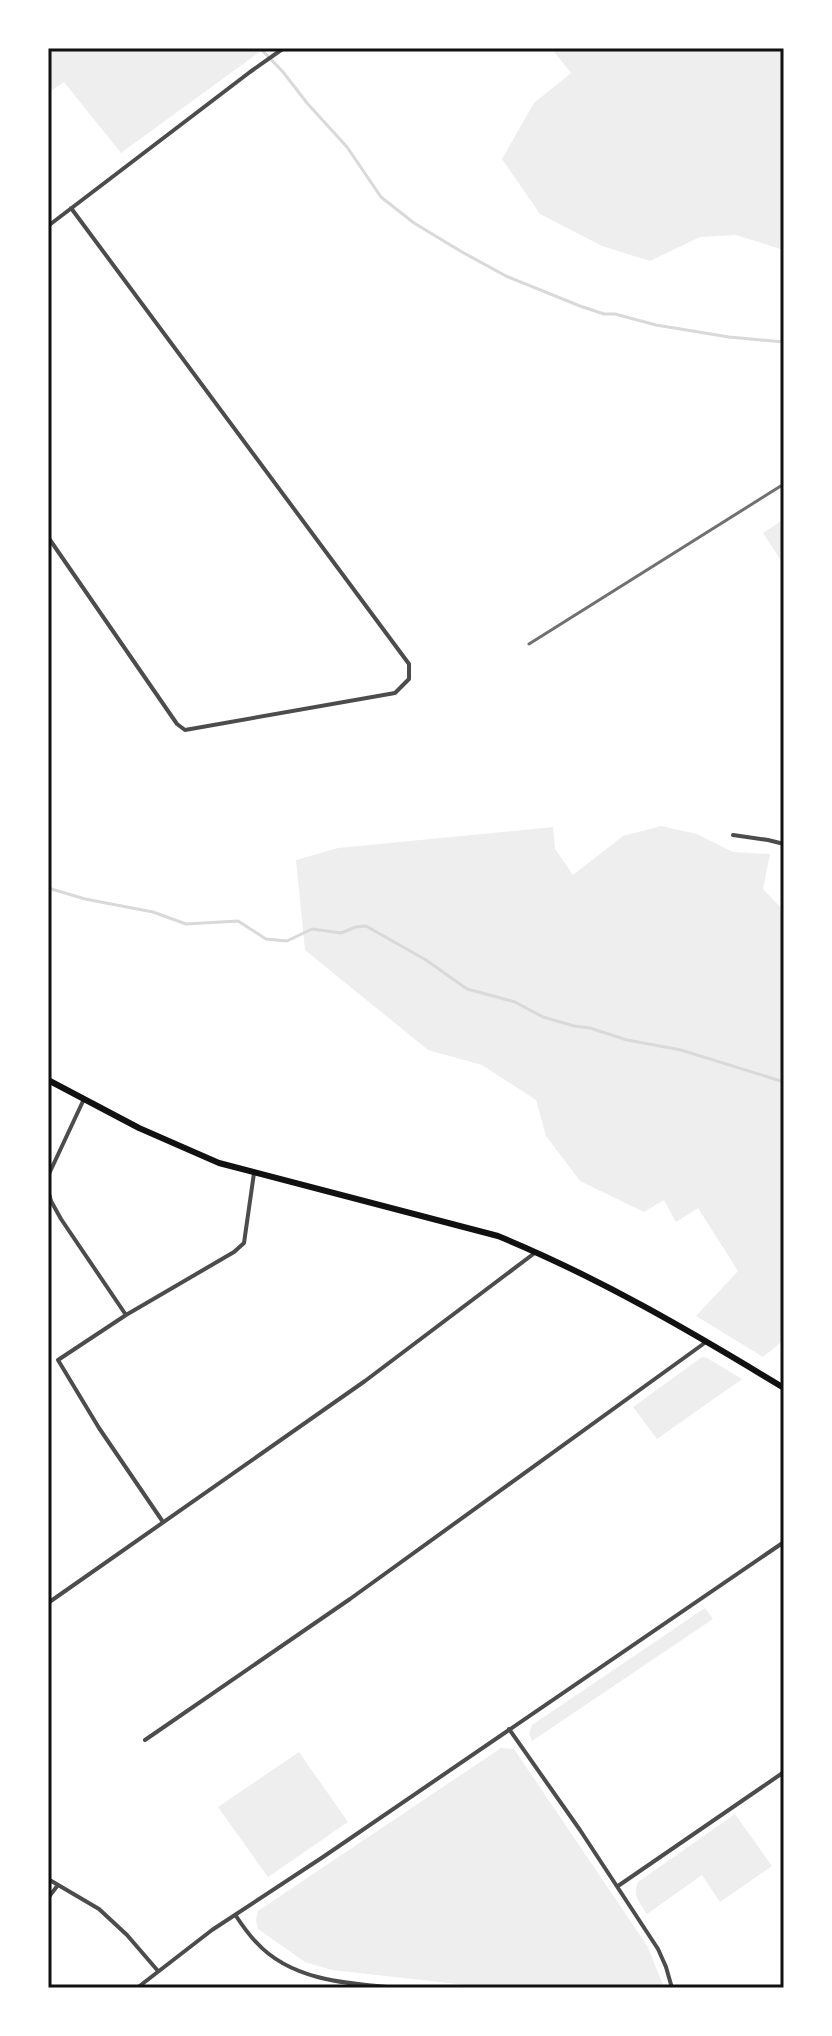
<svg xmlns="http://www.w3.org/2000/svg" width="832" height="2036" font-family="Cabin,sans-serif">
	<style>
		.green { fill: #eee }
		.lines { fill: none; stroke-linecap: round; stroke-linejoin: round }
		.stream { stroke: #d9d9d9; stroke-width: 3 }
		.minor { stroke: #4c4c4c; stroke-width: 4 }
		.secondary { stroke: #111; stroke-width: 6 }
		.rail { stroke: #707070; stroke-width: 3 }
		.neatline { fill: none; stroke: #111; stroke-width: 3 }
	</style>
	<rect width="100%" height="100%" fill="#fff"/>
	<path class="green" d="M 48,48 L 265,48 L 121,153 L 64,82 L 48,93 Z
		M 551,48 L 784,48 L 784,250 L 736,235 L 700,237 L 650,261 L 602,246 L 540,214 L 502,159 L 534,103 L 571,73 Z
		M 784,519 L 784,565 L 763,533 Z
		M 661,826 L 697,834 L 733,852 L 770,854 L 763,889 L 784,911 L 784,1340 L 763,1357 L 696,1316 L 738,1271 L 698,1208 L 676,1222 L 664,1200 L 644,1212 L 580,1181 L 546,1136 L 536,1100 L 482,1065 L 428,1050 L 305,950 L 296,860 L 338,848 L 553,827 L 555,849 L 573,875 L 623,836 Z
		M 702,1357 L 707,1358 L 742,1379 L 657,1439 L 633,1407 Z
		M 705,1608 L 713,1619 L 532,1741 L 529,1733 L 532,1725 Z
		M 501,1748 L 514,1749 L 648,1947 L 664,1988 L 494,1988 L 332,1970 L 305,1962 L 258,1929 L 256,1920 L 258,1911 Z
		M 299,1752 L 348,1822 L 268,1877 L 218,1807 Z
		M 735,1814 L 772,1866 L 720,1902 L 702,1875 L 647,1914 C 640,1903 632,1896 638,1882 Z"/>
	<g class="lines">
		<path class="stream" d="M 260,48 L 283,72 L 307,103 L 347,147 L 381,197 L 414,223 L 462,252 L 506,276 L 580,306 L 604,314 L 615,314 L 656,325 L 729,337 L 784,342
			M 48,888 L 85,899 L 153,912 L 186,924 L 238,921 L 266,939 L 287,941 L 312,929 L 341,933 L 356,927 L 366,926 L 426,960 L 467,989 L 515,1002 L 543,1017 L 574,1026 L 590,1028 L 627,1040 L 681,1050 L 784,1082"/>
		<path class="minor" d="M 48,226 L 250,72 L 284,48
			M 48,537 L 177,724 L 185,730 L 395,693 L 409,679 L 409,664 L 71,208
			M 733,835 L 768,840 L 784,844
			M 48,1176 L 84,1099
			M 48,1190 L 51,1201 L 61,1219 L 126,1315
			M 163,1522 L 99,1428 L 58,1360 L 126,1315 L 234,1252 L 244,1243 L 254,1173
			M 48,1603 L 365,1381 L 536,1252
			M 509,1729 L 580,1830 L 658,1949 L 666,1967 L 672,1988
			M 145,1740 L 350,1599 L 706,1342
			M 48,1879 L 99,1909 L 127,1935 L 158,1971
			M 618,1886 L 784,1772
			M 48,1898 L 58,1885
			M 236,1916 C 242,1925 248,1934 256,1942 C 291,1981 349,1984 398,1988
			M 137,1988 L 212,1930 L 323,1857 L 784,1542
			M 778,1988 L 784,1986"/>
		<path class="secondary" d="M 48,1080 L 139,1128 L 219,1163 L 498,1236 C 598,1277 692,1332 784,1388"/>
		<path class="rail" d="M 529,644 L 784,484"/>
	</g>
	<rect width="832" height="2036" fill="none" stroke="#ffffff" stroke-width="100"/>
	<rect x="50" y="50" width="732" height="1936" class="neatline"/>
</svg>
